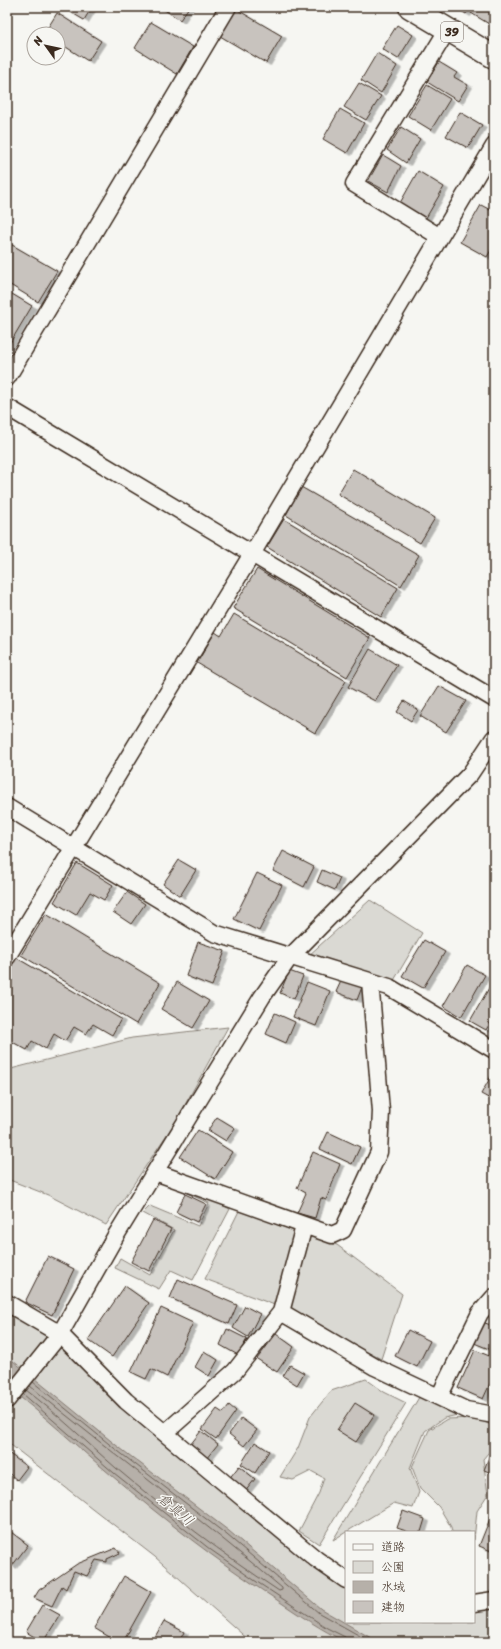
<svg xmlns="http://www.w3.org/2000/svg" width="501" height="1649" font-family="Sriracha,'Klee One',sans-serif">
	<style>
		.green { fill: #dad9d3; stroke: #8a8278 }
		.water { fill: #b6b0a9; stroke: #857a71 }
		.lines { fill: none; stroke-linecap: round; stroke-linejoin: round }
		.shore { stroke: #6c6056; stroke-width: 1 }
		.building { fill: #c8c3be; stroke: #3b2a1e; filter: url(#shadow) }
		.minor-casing { stroke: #3b2a1e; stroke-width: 19 }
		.primary-casing { stroke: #3b2a1e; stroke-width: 25 }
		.minor { stroke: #f6f6f2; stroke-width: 16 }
		.primary { stroke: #f6f6f2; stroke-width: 22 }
		.labels { text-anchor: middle; stroke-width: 3; stroke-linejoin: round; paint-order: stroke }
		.shield { fill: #f6f6f2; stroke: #73675e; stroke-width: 1 }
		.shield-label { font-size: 12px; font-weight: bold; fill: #3b2a1e }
		.water-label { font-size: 14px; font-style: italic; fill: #605248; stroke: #f6f6f2 }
	</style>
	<defs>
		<filter id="shadow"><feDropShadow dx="4.5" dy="2.5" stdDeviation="0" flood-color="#0004"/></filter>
	</defs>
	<rect width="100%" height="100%" fill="#f6f6f2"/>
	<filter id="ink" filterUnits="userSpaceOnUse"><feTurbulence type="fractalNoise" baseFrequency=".025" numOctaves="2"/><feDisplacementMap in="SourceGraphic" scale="8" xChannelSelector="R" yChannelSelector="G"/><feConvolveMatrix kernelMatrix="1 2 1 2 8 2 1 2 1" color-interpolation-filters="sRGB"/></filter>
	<g filter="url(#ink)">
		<path class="green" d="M 370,900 L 422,933 L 393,982 L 308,956 Z
			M 228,1027 L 176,1121 L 106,1225 L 48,1195 L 7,1179 L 7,1070 L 132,1038 Z
			M 169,1179 L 230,1209 L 193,1280 L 171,1270 L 159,1289 L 115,1268 L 120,1258 L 150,1275 L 174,1230 L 143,1213 L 150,1206 L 198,1226 L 209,1203 L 167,1184 Z
			M 239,1211 L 337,1245 L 402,1294 L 381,1359 L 272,1304 L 205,1279 Z
			M 7,1305 L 346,1580 L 346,1622 L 474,1622 L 474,1607 L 494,1609 L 494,1642 L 251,1642 L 155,1557 L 7,1442 Z
			M 366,1379 L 384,1392 L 406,1403 L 319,1544 L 299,1531 L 319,1493 L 324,1478 L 311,1471 L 293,1480 L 280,1477 L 298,1448 L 310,1417 L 331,1391 Z
			M 421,1394 L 467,1413 L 444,1418 L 425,1431 L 410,1468 L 419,1492 L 413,1508 L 394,1503 L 333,1540 Z
			M 473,1418 L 494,1426 L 494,1446 L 483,1459 L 488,1494 L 477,1511 L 474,1540 L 474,1532 L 452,1532 L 451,1527 L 439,1507 L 420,1488 L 412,1467 L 429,1430 L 447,1419 Z"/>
		<path class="water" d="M 7,1356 L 116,1445 L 229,1531 L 321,1609 L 371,1638 L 494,1641 L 494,1642 L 346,1642 C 321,1630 298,1614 274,1598 C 217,1561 163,1519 111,1475 C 76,1446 43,1414 7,1387 Z"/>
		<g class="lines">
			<path class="shore" d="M 33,1382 L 114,1448 L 227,1535 L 319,1613 L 369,1641 L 377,1642
				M 26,1390 C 58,1414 86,1442 116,1468 C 168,1512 223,1554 279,1591 L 282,1590 L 282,1588 C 200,1518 113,1454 30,1386
				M 23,1394 L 114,1473 L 211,1550 L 254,1580 L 327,1628 L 345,1637 L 347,1642"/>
		</g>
		<path class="building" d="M 62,7 L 92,7 L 84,20 Z
			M 160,7 L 189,7 L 180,20 Z
			M 455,7 L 470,7 L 466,14 Z
			M 475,7 L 494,7 L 494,27 L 471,13 Z
			M 236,9 L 282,36 L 266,63 L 220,36 Z
			M 57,13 L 101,41 L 88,61 L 58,42 L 58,34 L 44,34 Z
			M 151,22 L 193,47 L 177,74 L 135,48 Z
			M 397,25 L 413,35 L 398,59 L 382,49 Z
			M 377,53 L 397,66 L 381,93 L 361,80 Z
			M 439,62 L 457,73 L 454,77 L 468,85 L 458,101 L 427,82 Z
			M 359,83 L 381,96 L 366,120 L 344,107 Z
			M 427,85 L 450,99 L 431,130 L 408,116 Z
			M 340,109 L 364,123 L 347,153 L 323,139 Z
			M 460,112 L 482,125 L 468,148 L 446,136 Z
			M 401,127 L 420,139 L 406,163 L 387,150 Z
			M 383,155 L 401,166 L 388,192 L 368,181 Z
			M 418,171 L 444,187 L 426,218 L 400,203 Z
			M 481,205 L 494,212 L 494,245 L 487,257 L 460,242 Z
			M 7,242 L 57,271 L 38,302 L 7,283 Z
			M 7,291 L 32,306 L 7,348 Z
			M 353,469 L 435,518 L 420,543 L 338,494 Z
			M 301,487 L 419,555 L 401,586 L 286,515 Z
			M 284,519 L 398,588 L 381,617 L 267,547 Z
			M 257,569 L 370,638 L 347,677 L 233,608 Z
			M 234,614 L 346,681 L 315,733 L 197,663 L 215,632 L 221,636 Z
			M 370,649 L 397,665 L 375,701 L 348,687 Z
			M 439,686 L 466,701 L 446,732 L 420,716 Z
			M 404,701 L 418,710 L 411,721 L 397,712 Z
			M 283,851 L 314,867 L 304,887 L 273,871 Z
			M 179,860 L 196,870 L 180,896 L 163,884 Z
			M 77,863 L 113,885 L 104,900 L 90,892 L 76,915 L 54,902 Z
			M 322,870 L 340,878 L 335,890 L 317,882 Z
			M 257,873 L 282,885 L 259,931 L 234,919 Z
			M 127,892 L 145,904 L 131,924 L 113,912 Z
			M 46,914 L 160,983 L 136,1024 L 21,955 Z
			M 424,940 L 445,952 L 423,988 L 402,976 Z
			M 198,942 L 225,951 L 212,986 L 186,976 Z
			M 15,957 L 121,1019 L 112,1035 L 93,1024 L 86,1034 L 74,1027 L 65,1041 L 54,1034 L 46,1049 L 32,1041 L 27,1050 L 7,1039 L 7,972 Z
			M 467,965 L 485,975 L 461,1017 L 443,1006 Z
			M 289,971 L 303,976 L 294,999 L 280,993 Z
			M 342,979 L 362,987 L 357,1000 L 336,992 Z
			M 493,981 L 494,1016 L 486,1030 L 470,1021 Z
			M 177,982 L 209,1001 L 193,1028 L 161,1009 Z
			M 307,982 L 330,991 L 316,1026 L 293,1017 Z
			M 275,1013 L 295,1022 L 286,1043 L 266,1034 Z
			M 494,1071 L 494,1101 L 481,1094 Z
			M 217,1117 L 235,1128 L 226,1141 L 208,1130 Z
			M 198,1130 L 232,1152 L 215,1179 L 180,1157 Z
			M 328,1132 L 360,1147 L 352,1164 L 320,1149 Z
			M 313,1152 L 340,1164 L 326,1200 L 321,1198 L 315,1218 L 297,1213 L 306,1193 L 297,1188 Z
			M 185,1194 L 206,1204 L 197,1222 L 176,1212 Z
			M 153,1220 L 171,1229 L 149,1271 L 131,1262 Z
			M 48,1256 L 74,1269 L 52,1315 L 25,1302 Z
			M 178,1279 L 237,1305 L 229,1324 L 170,1298 Z
			M 125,1286 L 149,1303 L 112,1357 L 88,1340 Z
			M 245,1306 L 260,1314 L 248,1337 L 233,1328 Z
			M 161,1308 L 193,1323 L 167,1377 L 151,1369 L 146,1379 L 131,1372 Z
			M 482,1322 L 494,1326 L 494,1351 L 474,1343 Z
			M 227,1329 L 247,1339 L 238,1355 L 220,1345 Z
			M 408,1330 L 430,1341 L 417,1367 L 395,1356 Z
			M 276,1334 L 294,1347 L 277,1372 L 257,1359 Z
			M 475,1350 L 494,1358 L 494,1375 L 483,1399 L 458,1388 Z
			M 204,1351 L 218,1360 L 209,1376 L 195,1367 Z
			M 290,1365 L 304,1373 L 297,1385 L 283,1376 Z
			M 355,1403 L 374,1415 L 356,1442 L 337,1430 Z
			M 229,1405 L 236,1411 L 216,1439 L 202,1429 L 217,1409 L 223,1413 Z
			M 241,1418 L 257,1430 L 244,1446 L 229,1434 Z
			M 201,1431 L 218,1444 L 206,1459 L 190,1445 Z
			M 255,1442 L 269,1451 L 255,1473 L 241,1464 Z
			M 494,1444 L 494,1474 L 484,1470 Z
			M 7,1452 L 27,1467 L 17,1480 L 7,1472 Z
			M 239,1466 L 255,1479 L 244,1493 L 228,1480 Z
			M 403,1511 L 425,1519 L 421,1532 L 409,1532 L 397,1528 Z
			M 491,1516 L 494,1517 L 494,1552 L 479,1546 Z
			M 7,1529 L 28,1545 L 12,1566 L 7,1562 Z
			M 116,1548 L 120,1553 L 107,1559 L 107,1562 L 96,1560 L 87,1576 L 74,1571 L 66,1589 L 62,1586 L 52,1606 L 34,1598 L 39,1590 L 77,1564 Z
			M 124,1576 L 151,1592 L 123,1642 L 118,1642 L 94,1628 Z
			M 42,1605 L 60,1615 L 43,1642 L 26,1632 Z
			M 164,1621 L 184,1632 L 179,1642 L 152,1642 Z"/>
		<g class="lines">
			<defs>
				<path id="minor" d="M 440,237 L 354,184 L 448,29
					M 7,378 L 228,7
					M 7,407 L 494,699
					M 7,807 L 214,933 L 389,987 L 494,1050
					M 7,957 L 252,554 L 494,146
					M 155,1172 L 332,1235 L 343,1230 L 379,1152 L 381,1111 L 370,981
					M 7,1303 L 60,1334 L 126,1401 L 316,1559 L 346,1580
					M 281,1312 L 375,1367 L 466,1410 L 494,1415
					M 439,1397 L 480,1313 L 494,1297
					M 7,1400 L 60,1334 L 115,1237 L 262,997 L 290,957 L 470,774 L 494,738
					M 165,1433 L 235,1371 L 281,1312 L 304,1226
					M 474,1603 L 494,1600"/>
				<path id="primary" d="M 410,7 L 494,57"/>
			</defs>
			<use href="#minor" class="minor-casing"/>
			<use href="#primary" class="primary-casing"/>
			<use href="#minor" class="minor"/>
			<use href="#primary" class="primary"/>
		</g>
	</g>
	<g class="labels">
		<rect class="shield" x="441" y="22" width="22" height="20" rx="3"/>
		<g class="shield-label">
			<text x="452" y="36">39</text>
		</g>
		<g class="water-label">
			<text transform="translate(176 1509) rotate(41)" y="5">倉真川</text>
		</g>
	</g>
	<rect width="501" height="1649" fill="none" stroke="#f6f6f2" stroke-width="24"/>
	<rect x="12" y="12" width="477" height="1625" fill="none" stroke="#3b2a1e" stroke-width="1.5" filter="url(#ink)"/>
	<rect x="345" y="1531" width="130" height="92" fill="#f6f6f2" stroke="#aba49d"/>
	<rect x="353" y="1544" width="20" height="6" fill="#f6f6f2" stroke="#aba49d"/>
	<text x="381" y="1551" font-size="12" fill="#3b2a1e">道路</text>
	<rect x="353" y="1561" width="20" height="12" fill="#dad9d3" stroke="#aba49d"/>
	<text x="381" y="1571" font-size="12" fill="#3b2a1e">公園</text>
	<rect x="353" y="1581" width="20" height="12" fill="#b6b0a9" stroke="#aba49d"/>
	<text x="381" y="1591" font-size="12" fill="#3b2a1e">水域</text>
	<rect x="353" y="1601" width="20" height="12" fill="#c8c3be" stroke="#aba49d"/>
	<text x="381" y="1611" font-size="12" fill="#3b2a1e">建物</text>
	<g transform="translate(46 46) rotate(303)"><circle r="19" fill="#f6f6f2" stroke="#aba49d"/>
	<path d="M0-3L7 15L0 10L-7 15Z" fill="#3b2a1e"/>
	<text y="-6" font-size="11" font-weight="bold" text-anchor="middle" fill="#3b2a1e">N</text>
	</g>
</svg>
